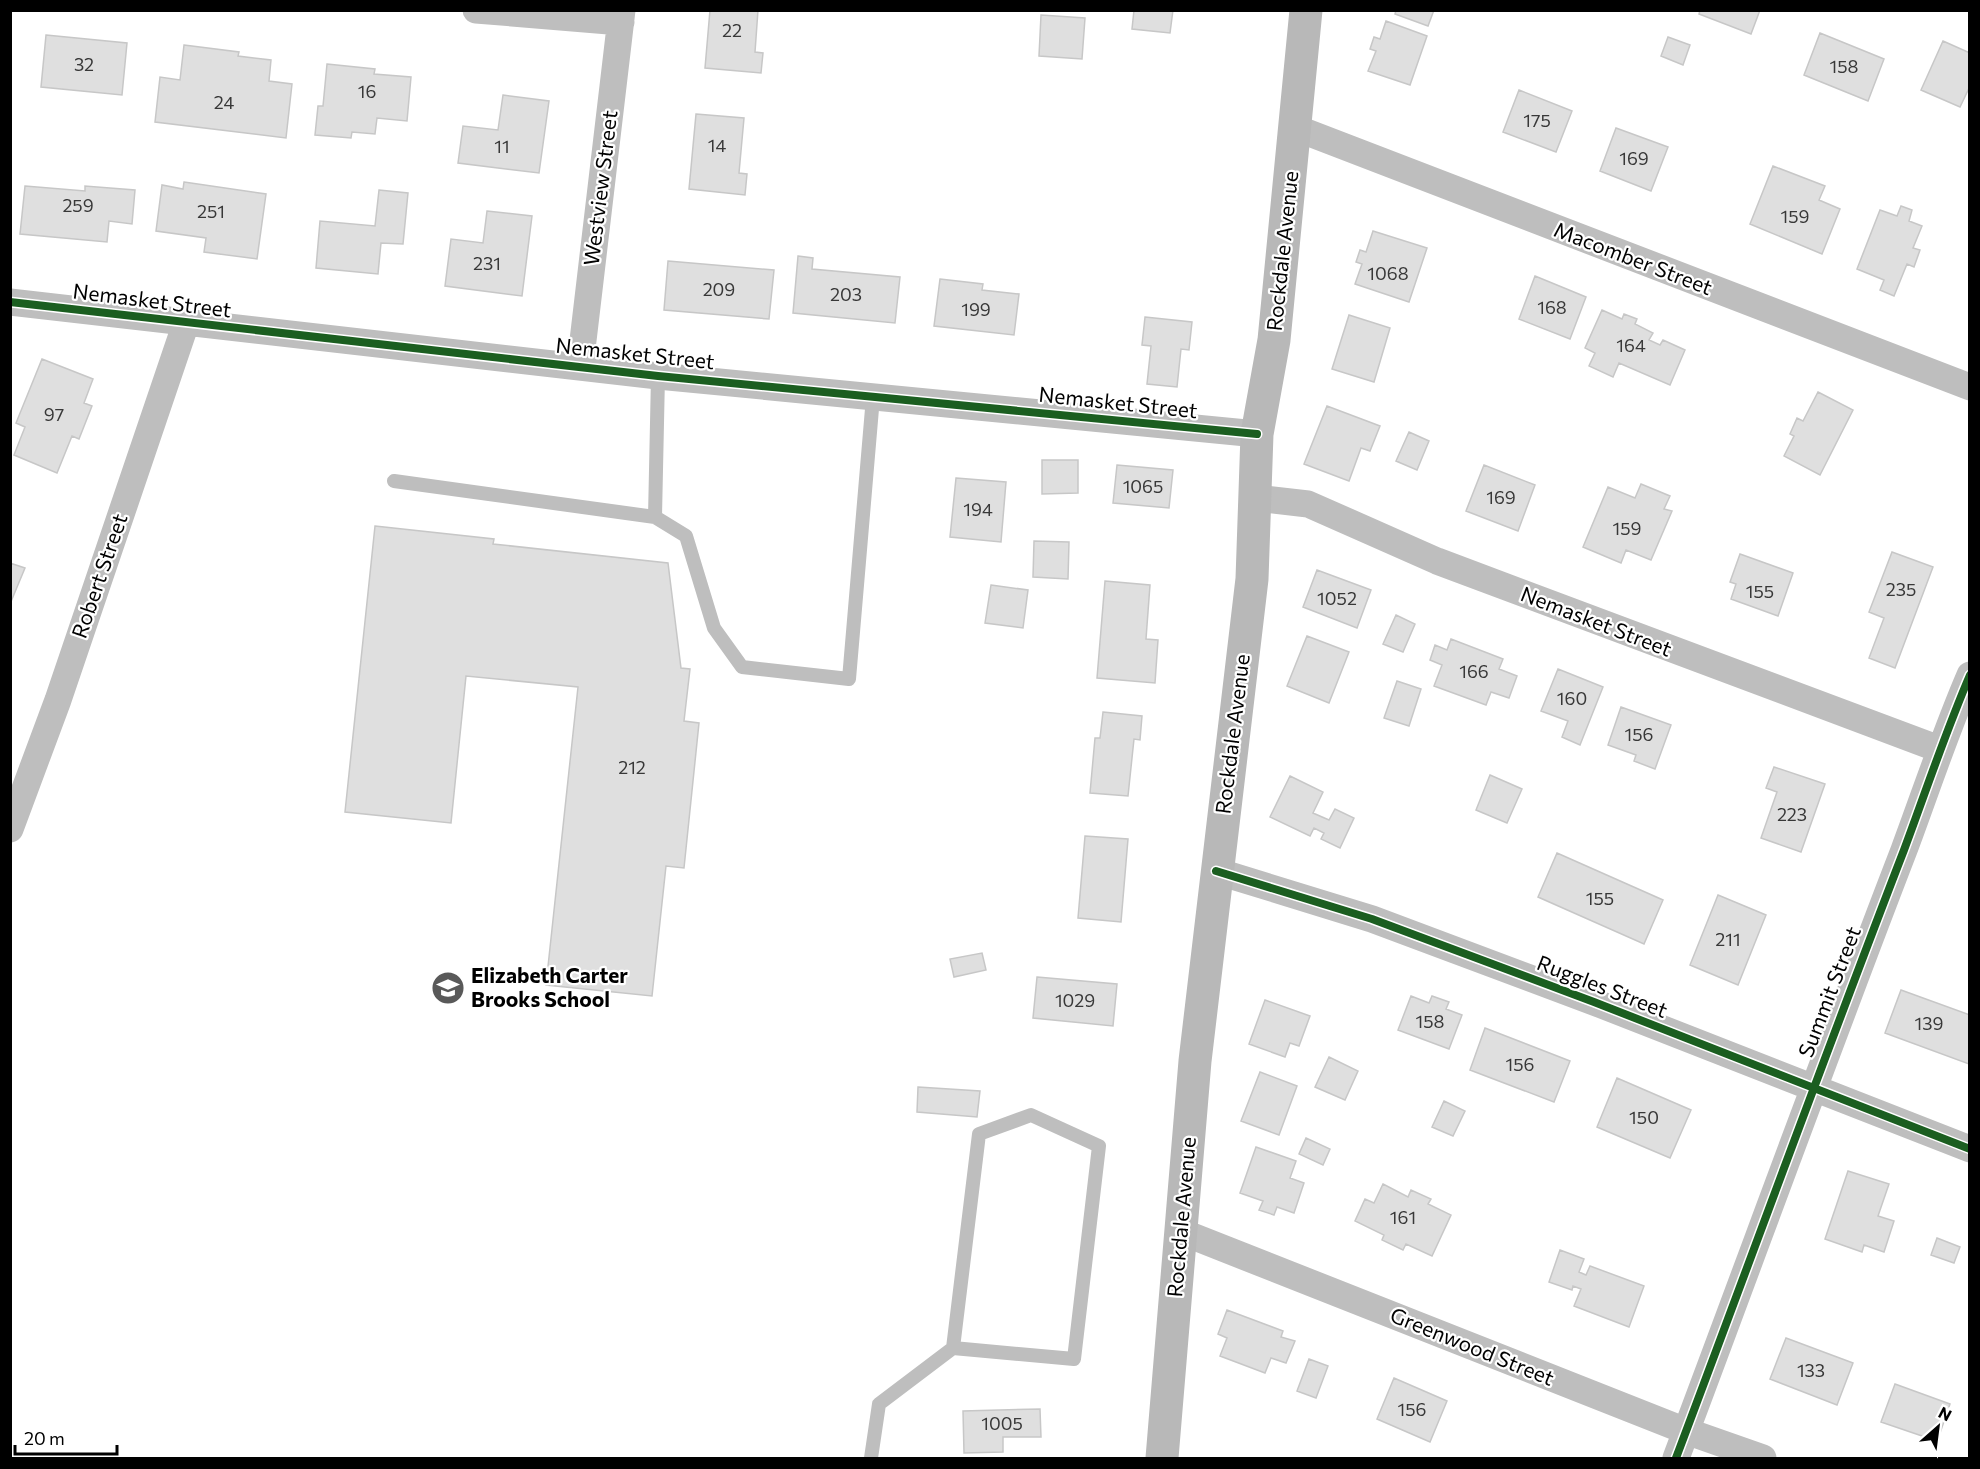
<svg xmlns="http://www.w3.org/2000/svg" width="1980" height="1469" font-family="Commissioner,sans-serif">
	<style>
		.building { fill: #dfdfdf; stroke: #c7c7c7; stroke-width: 1.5 }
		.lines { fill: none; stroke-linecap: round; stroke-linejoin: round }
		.service { stroke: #bebebe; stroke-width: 14 }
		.minor { stroke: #bebebe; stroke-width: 27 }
		.secondary { stroke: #b8b8b8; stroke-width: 33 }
		.cycleway-casing { stroke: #fff; stroke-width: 11 }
		.cycleway { stroke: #1b5e20; stroke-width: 8 }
		.labels { text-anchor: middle; stroke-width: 4.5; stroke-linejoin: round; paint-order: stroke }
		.number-label { font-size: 18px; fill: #383838 }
		.street-label { font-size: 21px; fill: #000; stroke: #fff }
		.poi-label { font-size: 21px; font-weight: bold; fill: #000; stroke: #fff; text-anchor: start }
	</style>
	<rect width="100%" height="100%" fill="#fff"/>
	<path class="building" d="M 710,10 L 758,10 L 755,52 L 763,53 L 761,73 L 705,68 Z
		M 1134,10 L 1173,10 L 1170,33 L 1132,29 Z
		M 1396,10 L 1434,10 L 1428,26 L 1395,14 Z
		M 1700,10 L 1760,10 L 1751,34 L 1699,14 Z
		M 1041,15 L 1085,18 L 1082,59 L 1039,56 Z
		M 1386,21 L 1427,36 L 1410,85 L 1368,71 L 1376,51 L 1370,49 L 1374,37 L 1380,39 Z
		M 1820,33 L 1884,59 L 1868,101 L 1804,75 Z
		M 46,35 L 127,43 L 122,95 L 41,87 Z
		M 1668,37 L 1690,45 L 1683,65 L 1661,56 Z
		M 1943,41 L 1970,53 L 1970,86 L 1960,107 L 1921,90 Z
		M 184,45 L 239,52 L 238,56 L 271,60 L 269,81 L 292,84 L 286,138 L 155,122 L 160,77 L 180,80 Z
		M 327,64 L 375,69 L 374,74 L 411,77 L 407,121 L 377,118 L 375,134 L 352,132 L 351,138 L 315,135 L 318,106 L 323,106 Z
		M 1519,90 L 1572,111 L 1556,152 L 1503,132 Z
		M 503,95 L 549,101 L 539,173 L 458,163 L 463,126 L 498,130 Z
		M 696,114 L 744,118 L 739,173 L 747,174 L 745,195 L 689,189 Z
		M 1616,128 L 1668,147 L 1651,191 L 1600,171 Z
		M 1773,166 L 1825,186 L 1819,200 L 1840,209 L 1822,254 L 1750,224 Z
		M 184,182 L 266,194 L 257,259 L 204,252 L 206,238 L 156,231 L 162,185 L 183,189 Z
		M 25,186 L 85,191 L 85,186 L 135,190 L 132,224 L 109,221 L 107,242 L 20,234 Z
		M 379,190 L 408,193 L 403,244 L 381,243 L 378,274 L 316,268 L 320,221 L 375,226 Z
		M 1901,206 L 1912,210 L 1909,221 L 1922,226 L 1913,248 L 1920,250 L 1914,267 L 1907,264 L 1894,296 L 1880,290 L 1884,280 L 1857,269 L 1880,210 L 1897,216 Z
		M 487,211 L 532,216 L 522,296 L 445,286 L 451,239 L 483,243 Z
		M 1373,231 L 1427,248 L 1409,302 L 1355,284 L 1362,264 L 1356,262 L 1360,250 L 1366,252 Z
		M 798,256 L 813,258 L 812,269 L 900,277 L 895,323 L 793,313 Z
		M 668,261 L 774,270 L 769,319 L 664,310 Z
		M 1535,276 L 1586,297 L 1570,339 L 1519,319 Z
		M 940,279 L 983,284 L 982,290 L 1019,294 L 1014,335 L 934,326 Z
		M 1602,310 L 1622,319 L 1624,314 L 1637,319 L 1635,324 L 1653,333 L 1649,340 L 1660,345 L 1663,340 L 1685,350 L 1670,385 L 1619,363 L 1613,377 L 1589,366 L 1595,353 L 1585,348 Z
		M 1349,315 L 1390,328 L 1374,382 L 1332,369 Z
		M 1145,317 L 1192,322 L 1189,350 L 1181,349 L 1177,387 L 1147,384 L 1151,346 L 1142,345 Z
		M 42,359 L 93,379 L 84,403 L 92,406 L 79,439 L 72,436 L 57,473 L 14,455 L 25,427 L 16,423 Z
		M 1818,392 L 1853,410 L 1820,475 L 1784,456 L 1794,436 L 1790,434 L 1797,418 L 1803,421 Z
		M 1327,406 L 1380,426 L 1370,451 L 1361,448 L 1349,481 L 1304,464 Z
		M 1409,432 L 1429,441 L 1417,470 L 1396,461 Z
		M 1042,460 L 1078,460 L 1078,493 L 1042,494 Z
		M 1117,465 L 1173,470 L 1169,508 L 1113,503 Z
		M 1484,465 L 1535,485 L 1518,531 L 1466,511 Z
		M 956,478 L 1006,482 L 1001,542 L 950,537 Z
		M 1641,484 L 1670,496 L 1664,509 L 1672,511 L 1651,560 L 1626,550 L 1621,563 L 1583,547 L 1608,487 L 1635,498 Z
		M 375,526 L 494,539 L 493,544 L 668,563 L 681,668 L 690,669 L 684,721 L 699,723 L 684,868 L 666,866 L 652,996 L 546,985 L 578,687 L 466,676 L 451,823 L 345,812 Z
		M 1034,541 L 1069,542 L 1068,579 L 1033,577 Z
		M 1892,552 L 1933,567 L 1895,668 L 1869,658 L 1884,618 L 1869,612 Z
		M 1740,554 L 1793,573 L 1778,616 L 1731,599 L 1736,584 L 1730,582 Z
		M 10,563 L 25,568 L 10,604 Z
		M 1317,570 L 1371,590 L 1357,628 L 1303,607 Z
		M 1105,581 L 1150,585 L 1146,639 L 1158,640 L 1155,683 L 1097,678 Z
		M 991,585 L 1028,590 L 1023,628 L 985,623 Z
		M 1396,615 L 1415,624 L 1403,652 L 1383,644 Z
		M 1307,636 L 1349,652 L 1329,703 L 1287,686 Z
		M 1451,639 L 1503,659 L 1499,669 L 1517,676 L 1509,698 L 1491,692 L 1486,705 L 1434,686 L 1442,665 L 1430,660 L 1435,645 L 1447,650 Z
		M 1558,669 L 1603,687 L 1580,745 L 1562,737 L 1568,721 L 1541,711 Z
		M 1397,681 L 1421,689 L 1409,726 L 1384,718 Z
		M 1621,707 L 1671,725 L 1655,769 L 1634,761 L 1636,755 L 1608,745 Z
		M 1103,712 L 1142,716 L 1140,740 L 1134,739 L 1128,796 L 1090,793 L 1095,738 L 1100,738 Z
		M 1774,767 L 1825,784 L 1801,852 L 1761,838 L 1777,792 L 1766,788 Z
		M 1490,775 L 1522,789 L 1507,823 L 1476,810 Z
		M 1290,776 L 1323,792 L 1313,813 L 1329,820 L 1335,809 L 1354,818 L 1340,848 L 1321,839 L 1324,833 L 1314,828 L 1310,836 L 1270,817 Z
		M 1085,836 L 1128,839 L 1121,922 L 1078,918 Z
		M 1557,853 L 1663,900 L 1644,944 L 1538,897 Z
		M 1718,895 L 1766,915 L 1738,985 L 1690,965 Z
		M 982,953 L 986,970 L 954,977 L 950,959 Z
		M 1037,977 L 1117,984 L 1113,1026 L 1033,1018 Z
		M 1901,990 L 1970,1015 L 1969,1064 L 1885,1033 Z
		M 1411,996 L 1429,1003 L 1432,996 L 1449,1002 L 1446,1009 L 1462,1015 L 1449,1049 L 1398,1030 Z
		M 1265,1000 L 1310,1016 L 1299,1046 L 1290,1043 L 1285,1057 L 1249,1044 Z
		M 1485,1028 L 1570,1061 L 1554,1102 L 1470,1070 Z
		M 1329,1057 L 1358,1071 L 1345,1100 L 1315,1087 Z
		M 1260,1072 L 1297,1086 L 1279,1135 L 1241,1121 Z
		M 1617,1078 L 1691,1110 L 1670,1158 L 1597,1127 Z
		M 918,1087 L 980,1091 L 977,1117 L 917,1112 Z
		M 1444,1101 L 1465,1111 L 1453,1136 L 1432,1127 Z
		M 1306,1138 L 1330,1149 L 1323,1165 L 1299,1154 Z
		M 1256,1147 L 1296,1161 L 1290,1178 L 1304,1183 L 1294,1213 L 1277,1207 L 1274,1215 L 1259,1210 L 1263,1201 L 1240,1193 Z
		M 1848,1171 L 1889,1184 L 1878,1216 L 1894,1221 L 1884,1252 L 1864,1245 L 1862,1252 L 1825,1239 Z
		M 1383,1184 L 1408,1197 L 1411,1190 L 1431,1199 L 1428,1204 L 1451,1215 L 1432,1256 L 1406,1244 L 1403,1250 L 1382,1240 L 1384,1235 L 1355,1221 L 1365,1199 L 1374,1203 Z
		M 1937,1238 L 1960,1247 L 1954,1263 L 1931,1255 Z
		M 1560,1250 L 1584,1259 L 1579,1272 L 1586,1275 L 1590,1266 L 1644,1286 L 1629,1327 L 1574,1306 L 1581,1289 L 1573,1286 L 1572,1290 L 1549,1282 Z
		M 1227,1310 L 1283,1331 L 1281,1337 L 1295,1341 L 1286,1363 L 1271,1358 L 1265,1373 L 1220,1356 L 1227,1338 L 1218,1334 Z
		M 1786,1338 L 1853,1363 L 1837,1405 L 1770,1379 Z
		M 1309,1359 L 1328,1366 L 1316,1398 L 1297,1391 Z
		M 1394,1378 L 1447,1401 L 1430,1442 L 1377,1419 Z
		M 1895,1384 L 1950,1404 L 1940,1433 L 1931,1430 L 1928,1438 L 1881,1422 Z
		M 1040,1409 L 1041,1437 L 1003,1437 L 1003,1452 L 964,1453 L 963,1411 Z"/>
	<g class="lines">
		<path class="service" d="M 394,481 L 655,517 L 686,536 L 714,628 L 742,667 L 849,679 L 873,397
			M 655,517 L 658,376
			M 871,1458 L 879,1404 L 953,1348 L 1074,1359 L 1099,1146 L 1031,1115 L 979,1134 L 953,1348"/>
		<path class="minor" d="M 476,10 L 621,22
			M 1296,128 L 1970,387
			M 10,302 L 658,376 L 1257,434
			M 580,366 L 622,10
			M 1255,498 L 1308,504 L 1437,561 L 1939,749
			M 10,829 L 58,700 L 186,323
			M 1216,871 L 1372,919 L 1594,1002 L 1970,1149
			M 1182,1232 L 1686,1431 L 1763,1458
			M 1676,1458 C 1752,1256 1826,1052 1904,850 C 1926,791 1945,733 1970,675"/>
		<path class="secondary" d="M 1162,1458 L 1195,1061 L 1252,579 L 1257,434 L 1274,340 L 1306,10"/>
		<defs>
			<path id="cycleway" d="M 10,302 L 658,376 L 1257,434
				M 1216,871 L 1372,919 L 1594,1002 L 1970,1149
				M 1676,1458 C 1752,1256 1826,1052 1904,850 C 1926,791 1945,733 1970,675"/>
		</defs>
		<use href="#cycleway" class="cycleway-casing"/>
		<use href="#cycleway" class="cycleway"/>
	</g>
	<defs>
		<symbol id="school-disc" viewBox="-11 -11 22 22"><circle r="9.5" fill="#595959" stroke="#fff"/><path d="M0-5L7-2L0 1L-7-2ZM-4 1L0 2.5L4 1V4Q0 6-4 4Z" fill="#fff"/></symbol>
	</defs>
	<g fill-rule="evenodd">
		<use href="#school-disc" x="429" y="969" width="38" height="38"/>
	</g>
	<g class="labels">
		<g class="number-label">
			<text x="732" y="37">22</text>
			<text x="84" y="71">32</text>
			<text x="1844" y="73">158</text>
			<text x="367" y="98">16</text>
			<text x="224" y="109">24</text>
			<text x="1537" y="127">175</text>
			<text x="717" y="152">14</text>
			<text x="502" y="153">11</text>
			<text x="1634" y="165">169</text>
			<text x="78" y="212">259</text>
			<text x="211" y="218">251</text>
			<text x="1795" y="223">159</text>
			<text x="487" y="270">231</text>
			<text x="1388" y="280">1068</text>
			<text x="719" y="296">209</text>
			<text x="846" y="301">203</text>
			<text x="1552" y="314">168</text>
			<text x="976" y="316">199</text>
			<text x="1631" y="352">164</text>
			<text x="54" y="421">97</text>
			<text x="1143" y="493">1065</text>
			<text x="1501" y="504">169</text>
			<text x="978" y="516">194</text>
			<text x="1627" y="535">159</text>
			<text x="1901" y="596">235</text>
			<text x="1760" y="598">155</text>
			<text x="1337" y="605">1052</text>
			<text x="1474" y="678">166</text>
			<text x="1572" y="705">160</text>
			<text x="1639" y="741">156</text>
			<text x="632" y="774">212</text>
			<text x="1792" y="821">223</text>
			<text x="1600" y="905">155</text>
			<text x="1728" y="946">211</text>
			<text x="1075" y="1007">1029</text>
			<text x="1430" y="1028">158</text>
			<text x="1929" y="1030">139</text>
			<text x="1520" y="1071">156</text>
			<text x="1644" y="1124">150</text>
			<text x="1403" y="1224">161</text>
			<text x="1811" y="1377">133</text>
			<text x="1412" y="1416">156</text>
			<text x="1002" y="1430">1005</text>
		</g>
		<g class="street-label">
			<text transform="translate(601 188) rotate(-83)" y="7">Westview Street</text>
			<text transform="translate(1283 251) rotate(-84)" y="7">Rockdale Avenue</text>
			<text transform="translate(1633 259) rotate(21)" y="7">Macomber Street</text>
			<text transform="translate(152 301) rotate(7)" y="7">Nemasket Street</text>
			<text transform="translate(635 354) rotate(6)" y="7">Nemasket Street</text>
			<text transform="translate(1118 403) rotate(6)" y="7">Nemasket Street</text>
			<text transform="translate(100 576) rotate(-71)" y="7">Robert Street</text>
			<text transform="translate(1596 622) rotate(21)" y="7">Nemasket Street</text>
			<text transform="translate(1233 734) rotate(-83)" y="7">Rockdale Avenue</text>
			<text transform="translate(1602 987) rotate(21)" y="7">Ruggles Street</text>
			<text transform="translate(1830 992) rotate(-69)" y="7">Summit Street</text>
			<text transform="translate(1182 1217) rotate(-85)" y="7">Rockdale Avenue</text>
			<text transform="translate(1472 1347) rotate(22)" y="7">Greenwood Street</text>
		</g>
		<g class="poi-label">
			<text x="471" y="983">Elizabeth Carter<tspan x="471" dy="24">Brooks School</tspan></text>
		</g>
	</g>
	<rect width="1980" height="1469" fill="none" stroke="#000000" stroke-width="24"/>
	<g transform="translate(1938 1427) rotate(28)" stroke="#ffffff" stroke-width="4.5" paint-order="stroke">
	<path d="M0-4.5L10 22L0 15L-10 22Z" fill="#000000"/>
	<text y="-9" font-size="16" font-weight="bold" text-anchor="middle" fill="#000000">N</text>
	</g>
	<path d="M15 1445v9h102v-9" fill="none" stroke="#000000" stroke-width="3"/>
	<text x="24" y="1445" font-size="18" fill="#000000" stroke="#ffffff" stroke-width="4.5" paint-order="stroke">20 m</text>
</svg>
